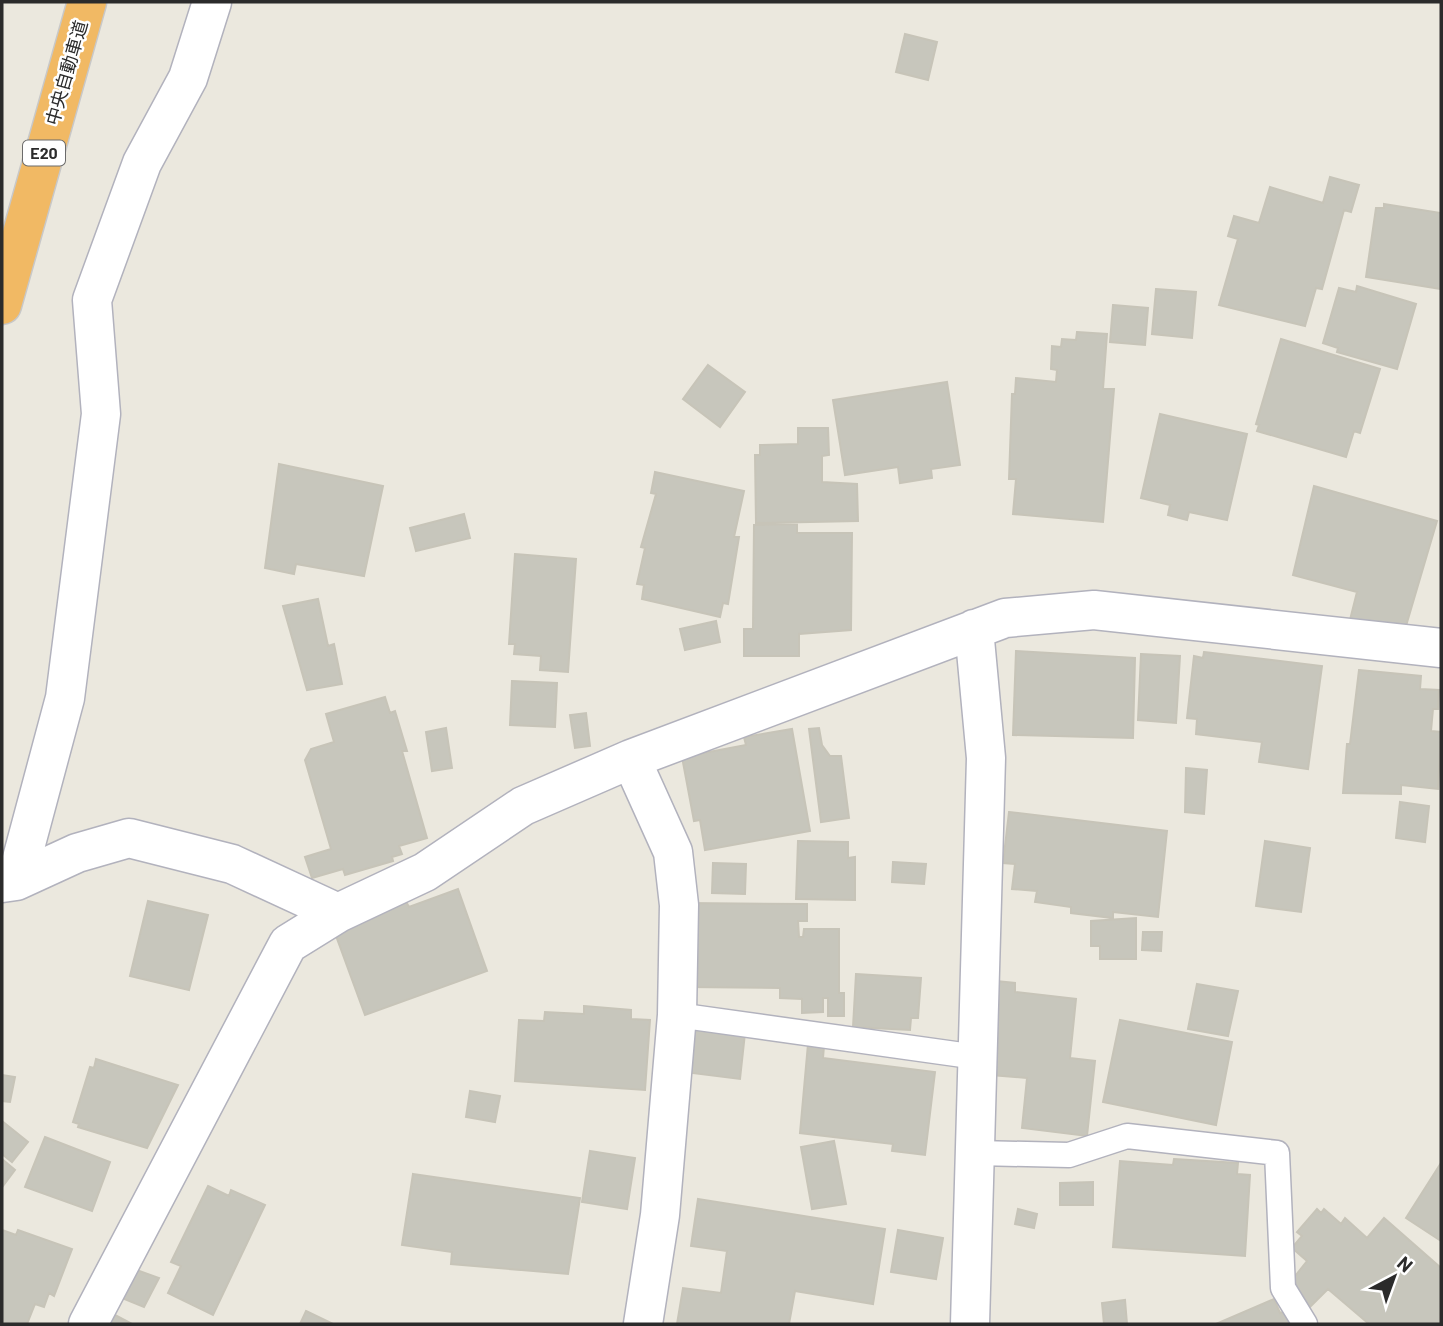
<svg xmlns="http://www.w3.org/2000/svg" width="1443" height="1326" font-family="Barlow,'Noto Sans JP',sans-serif">
	<style>
		.building { fill: #c7c6bc; stroke: #c7c4b8; stroke-width: 2 }
		.lines { fill: none; stroke-linecap: round; stroke-linejoin: round }
		.lane-casing { stroke: #b2b2bd; stroke-width: 27 }
		.street-casing { stroke: #b2b2bd; stroke-width: 41 }
		.highway-casing { stroke: #c8c8c8; stroke-width: 41 }
		.lane { stroke: #fff; stroke-width: 24 }
		.street { stroke: #fff; stroke-width: 38 }
		.highway { stroke: #f1b964; stroke-width: 38 }
		.labels { text-anchor: middle; stroke-width: 5; stroke-linejoin: round; paint-order: stroke }
		.shield { fill: #fff; stroke: #6b6b6b; stroke-width: 2 }
		.shield-label { font-size: 16px; font-weight: bold; fill: #2b2b2b }
		.street-label { font-size: 18px; fill: #2b2b2b; stroke: #fff }
	</style>
	<rect width="100%" height="100%" fill="#ebe8de"/>
	<path class="building" d="M 905,34 L 937,42 L 928,80 L 896,72 Z
		M 1330,177 L 1359,185 L 1351,212 L 1344,210 L 1322,289 L 1316,288 L 1305,326 L 1219,305 L 1238,239 L 1228,236 L 1234,216 L 1259,223 L 1270,187 L 1323,203 Z
		M 1384,204 L 1441,213 L 1441,289 L 1366,277 L 1376,208 L 1384,208 Z
		M 1357,286 L 1416,304 L 1397,369 L 1337,352 L 1338,348 L 1323,343 L 1339,288 L 1356,292 Z
		M 1156,289 L 1196,292 L 1192,338 L 1152,334 Z
		M 1113,305 L 1148,308 L 1145,345 L 1110,342 Z
		M 1077,332 L 1107,334 L 1103,389 L 1114,389 L 1103,522 L 1013,514 L 1016,479 L 1009,479 L 1012,394 L 1015,394 L 1016,378 L 1056,382 L 1057,370 L 1051,369 L 1052,346 L 1061,347 L 1062,339 L 1076,340 Z
		M 1281,339 L 1380,369 L 1360,433 L 1354,431 L 1346,457 L 1257,431 L 1259,425 L 1256,424 Z
		M 708,365 L 745,392 L 720,427 L 683,399 Z
		M 947,382 L 960,465 L 931,469 L 932,478 L 900,483 L 898,467 L 845,475 L 833,400 Z
		M 1160,414 L 1247,434 L 1227,520 L 1189,512 L 1187,520 L 1168,515 L 1170,505 L 1141,498 Z
		M 798,428 L 828,428 L 829,455 L 822,456 L 822,482 L 857,484 L 858,521 L 756,523 L 755,455 L 760,455 L 760,445 L 798,444 Z
		M 279,464 L 383,486 L 364,576 L 296,564 L 294,574 L 265,568 Z
		M 655,472 L 744,491 L 734,537 L 739,537 L 728,604 L 723,603 L 720,617 L 642,599 L 644,585 L 637,584 L 645,548 L 641,547 L 656,494 L 651,493 Z
		M 1314,486 L 1437,521 L 1406,626 L 1350,620 L 1357,592 L 1293,575 Z
		M 464,514 L 470,538 L 416,551 L 410,528 Z
		M 797,524 L 797,533 L 852,533 L 851,630 L 799,634 L 799,656 L 744,656 L 744,629 L 753,629 L 754,525 Z
		M 515,554 L 576,559 L 568,672 L 540,670 L 541,656 L 514,654 L 515,644 L 509,644 Z
		M 318,599 L 328,646 L 334,644 L 342,684 L 307,690 L 283,606 Z
		M 716,621 L 720,642 L 685,650 L 680,629 Z
		M 1016,651 L 1135,658 L 1133,738 L 1013,735 Z
		M 1204,652 L 1322,666 L 1308,769 L 1259,762 L 1262,742 L 1196,734 L 1197,719 L 1187,718 L 1194,656 L 1203,658 Z
		M 1141,654 L 1180,656 L 1176,723 L 1138,720 Z
		M 1359,670 L 1421,676 L 1420,689 L 1439,690 L 1438,709 L 1433,709 L 1431,731 L 1441,732 L 1438,789 L 1401,785 L 1401,794 L 1343,793 L 1347,744 L 1350,744 Z
		M 512,681 L 557,683 L 555,727 L 510,725 Z
		M 385,697 L 390,713 L 395,711 L 407,751 L 402,751 L 427,838 L 399,846 L 402,854 L 392,857 L 393,861 L 345,875 L 343,869 L 312,878 L 305,857 L 331,849 L 305,760 L 311,749 L 334,742 L 326,714 Z
		M 586,713 L 590,746 L 575,748 L 570,715 Z
		M 446,728 L 452,768 L 432,771 L 426,732 Z
		M 819,728 L 822,745 L 830,756 L 841,756 L 849,818 L 821,822 L 809,729 Z
		M 792,729 L 810,831 L 705,850 L 700,820 L 694,821 L 682,757 L 746,745 L 744,737 Z
		M 1186,768 L 1207,770 L 1204,814 L 1185,812 Z
		M 1400,802 L 1429,806 L 1425,842 L 1396,838 Z
		M 1009,812 L 1167,831 L 1158,917 L 1113,912 L 1113,918 L 1071,913 L 1071,907 L 1035,902 L 1037,891 L 1012,889 L 1015,864 L 1003,863 Z
		M 798,841 L 848,842 L 848,858 L 855,857 L 855,900 L 796,899 Z
		M 1265,841 L 1310,848 L 1301,912 L 1256,906 Z
		M 893,862 L 926,864 L 924,884 L 892,882 Z
		M 713,863 L 746,864 L 745,894 L 712,893 Z
		M 458,889 L 487,971 L 365,1015 L 335,933 L 364,922 L 360,913 L 404,898 L 409,907 Z
		M 148,901 L 208,915 L 189,990 L 130,976 Z
		M 686,903 L 807,904 L 807,921 L 798,921 L 799,937 L 803,937 L 804,929 L 839,929 L 839,993 L 844,993 L 844,1016 L 828,1016 L 828,998 L 823,998 L 823,1012 L 802,1013 L 802,999 L 780,998 L 780,988 L 686,987 Z
		M 1136,918 L 1136,959 L 1100,959 L 1100,946 L 1091,946 L 1091,921 Z
		M 1143,932 L 1162,932 L 1161,951 L 1142,950 Z
		M 856,974 L 921,978 L 918,1018 L 911,1018 L 910,1030 L 853,1027 Z
		M 986,980 L 1015,983 L 1015,992 L 1076,999 L 1070,1058 L 1095,1061 L 1087,1136 L 1022,1128 L 1027,1078 L 979,1074 Z
		M 1197,984 L 1238,991 L 1228,1036 L 1188,1029 Z
		M 584,1006 L 631,1010 L 631,1019 L 650,1020 L 645,1090 L 515,1081 L 519,1020 L 544,1021 L 545,1012 L 584,1014 Z
		M 1120,1020 L 1232,1042 L 1216,1125 L 1103,1102 Z
		M 690,1026 L 745,1033 L 740,1079 L 684,1072 Z
		M 808,1044 L 824,1046 L 823,1058 L 935,1072 L 925,1155 L 892,1151 L 893,1144 L 800,1133 Z
		M 96,1059 L 178,1085 L 147,1148 L 78,1127 L 79,1124 L 73,1122 L 90,1067 L 94,1068 Z
		M 2,1075 L 15,1077 L 10,1102 L 2,1101 Z
		M 470,1091 L 500,1096 L 495,1122 L 466,1117 Z
		M 2,1121 L 28,1142 L 12,1162 L 2,1154 Z
		M 45,1137 L 110,1162 L 92,1211 L 25,1187 Z
		M 834,1141 L 846,1204 L 812,1209 L 801,1147 Z
		M 590,1151 L 635,1158 L 627,1209 L 582,1202 Z
		M 2,1159 L 15,1170 L 3,1186 L 2,1185 Z
		M 1174,1159 L 1238,1163 L 1237,1174 L 1250,1175 L 1245,1256 L 1113,1247 L 1120,1161 L 1173,1165 Z
		M 1441,1163 L 1441,1241 L 1406,1218 Z
		M 413,1174 L 580,1198 L 568,1274 L 451,1264 L 452,1252 L 402,1245 Z
		M 1093,1182 L 1093,1205 L 1060,1205 L 1060,1183 Z
		M 208,1186 L 229,1196 L 231,1190 L 265,1205 L 213,1315 L 168,1293 L 181,1266 L 171,1262 Z
		M 698,1199 L 885,1229 L 873,1304 L 795,1291 L 789,1324 L 677,1324 L 683,1288 L 721,1293 L 727,1251 L 691,1246 Z
		M 1018,1209 L 1037,1214 L 1034,1228 L 1015,1224 Z
		M 1317,1209 L 1321,1213 L 1324,1209 L 1341,1224 L 1345,1218 L 1367,1238 L 1384,1218 L 1441,1268 L 1440,1324 L 1369,1324 L 1328,1289 L 1310,1307 L 1292,1280 L 1307,1261 L 1292,1248 L 1302,1236 L 1297,1232 Z
		M 2,1230 L 16,1235 L 18,1230 L 72,1249 L 54,1296 L 49,1293 L 44,1307 L 35,1304 L 27,1324 L 2,1324 Z
		M 898,1230 L 943,1238 L 936,1279 L 891,1272 Z
		M 131,1268 L 159,1278 L 144,1307 L 117,1296 Z
		M 1274,1299 L 1280,1313 L 1287,1311 L 1293,1324 L 1216,1324 Z
		M 1125,1300 L 1127,1324 L 1104,1324 L 1102,1303 Z
		M 306,1311 L 333,1324 L 300,1324 Z
		M 113,1314 L 132,1324 L 108,1324 Z"/>
	<g class="lines">
		<defs>
			<path id="lane" d="M 677,1015 L 977,1057
				M 977,1153 L 1069,1155 L 1127,1136 L 1277,1153 L 1283,1288 L 1305,1324"/>
			<path id="street" d="M 631,759 L 673,852 L 679,905 L 677,1015 L 660,1215 L 643,1324
				M 16,881 L 65,698 L 101,414 L 92,300 L 142,163 L 188,78 L 212,2
				M 2,883 L 16,881 L 77,853 L 129,838 L 232,864 L 338,913
				M 88,1324 L 288,944 L 338,913 L 425,872 L 523,806 L 631,759 L 1005,618 L 1094,610 L 1441,648
				M 970,1324 L 986,758 L 974,629"/>
			<path id="highway" d="M 2,305 L 87,2"/>
		</defs>
		<use href="#lane" class="lane-casing"/>
		<use href="#street" class="street-casing"/>
		<use href="#highway" class="highway-casing"/>
		<use href="#lane" class="lane"/>
		<use href="#street" class="street"/>
		<use href="#highway" class="highway"/>
	</g>
	<g class="labels">
		<rect class="shield" x="23" y="140.5" width="42" height="25" rx="5"/>
		<g class="shield-label">
			<text x="44" y="159">E20</text>
		</g>
		<g class="street-label">
			<text transform="translate(67 73) rotate(-74)" y="6">中央自動車道</text>
		</g>
	</g>
	<rect width="1443" height="1326" fill="none" stroke="#2b2b2b" stroke-width="7"/>
	<g transform="translate(1394 1277) rotate(41)" stroke="#ffffff" stroke-width="5" paint-order="stroke">
	<path d="M0-5L12 26L0 18L-12 26Z" fill="#2b2b2b"/>
	<text y="-10" font-size="19" font-weight="bold" text-anchor="middle" fill="#2b2b2b">N</text>
	</g>
</svg>
